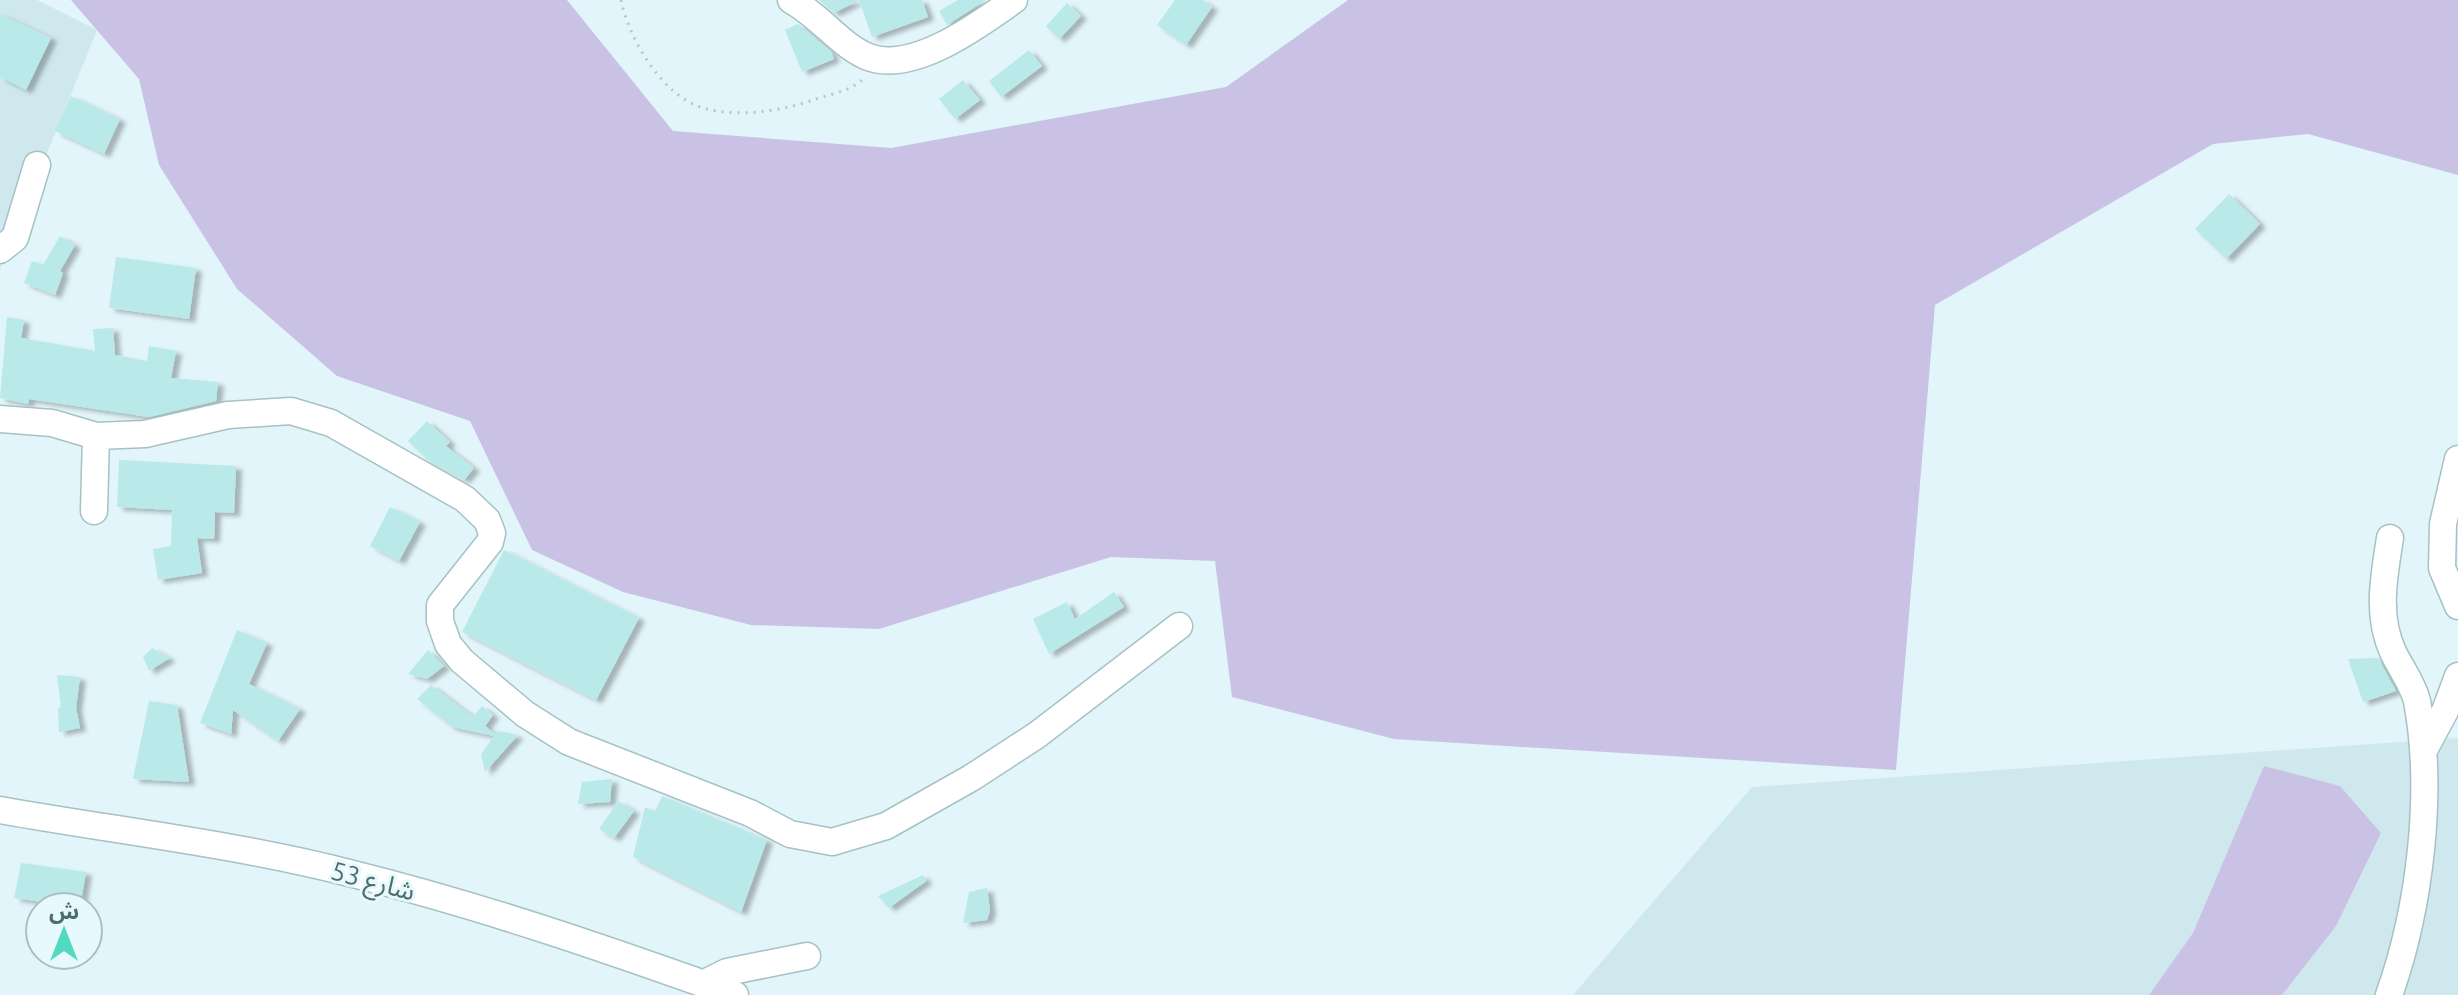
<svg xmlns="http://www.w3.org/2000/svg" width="2458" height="995" font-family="Ubuntu,'Noto Sans Arabic',sans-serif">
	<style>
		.residential { fill: #cfe8ed }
		.green { fill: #c9c2e5 }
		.building { fill: #bae9e9; filter: url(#shadow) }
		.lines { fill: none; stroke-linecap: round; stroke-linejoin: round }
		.minor-casing { stroke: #a5c2c4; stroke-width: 29 }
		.path { stroke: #a0d1d0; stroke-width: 3; stroke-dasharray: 2 6; stroke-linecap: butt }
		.minor { stroke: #fff; stroke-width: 26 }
		.labels { text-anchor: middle; stroke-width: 6; stroke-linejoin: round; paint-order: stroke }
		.street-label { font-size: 26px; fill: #4b6e6d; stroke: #e7f9fd }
	</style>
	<defs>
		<filter id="shadow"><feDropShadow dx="6" dy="3.5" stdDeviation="2" flood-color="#0004"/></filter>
	</defs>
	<rect width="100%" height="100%" fill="#e2f5fa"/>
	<path class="residential" d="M 0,0 L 37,0 L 97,30 L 0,269 Z
		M 2458,738 L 2458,995 L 1573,995 L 1752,787 Z"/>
	<path class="green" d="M 71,0 L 567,0 L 673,131 L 891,148 L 1226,87 L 1348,0 L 2458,0 L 2458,175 L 2308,134 L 2213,144 L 1935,305 L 1896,770 L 1394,739 L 1232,697 L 1215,561 L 1111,557 L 879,629 L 751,625 L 623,592 L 532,550 L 470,421 L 337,376 L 237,289 L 159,165 L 139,79 Z
		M 2264,766 L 2340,786 L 2381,833 L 2336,926 L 2282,995 L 2149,995 L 2193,933 Z"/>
	<path class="building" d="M 819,0 L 922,0 L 928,17 L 872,37 L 859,0 L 834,13 Z
		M 958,0 L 986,0 L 947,25 L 939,11 Z
		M 1175,0 L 1202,0 L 1212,7 L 1186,45 L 1157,25 Z
		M 1067,3 L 1081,16 L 1059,39 L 1046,26 Z
		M 0,14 L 51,38 L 26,90 L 0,77 Z
		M 798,24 L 831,52 L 834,59 L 802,72 L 785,30 Z
		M 1029,50 L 1042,66 L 1001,97 L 989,81 Z
		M 963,80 L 980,100 L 955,119 L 939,99 Z
		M 71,96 L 120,119 L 104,154 L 55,131 Z
		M 2229,194 L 2260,224 L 2226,259 L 2195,229 Z
		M 60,236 L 75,245 L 60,271 L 63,273 L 55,295 L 24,283 L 32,261 L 43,265 Z
		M 116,257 L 196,268 L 189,319 L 109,308 Z
		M 7,317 L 24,320 L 21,338 L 95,351 L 93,329 L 113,328 L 115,355 L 147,361 L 149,346 L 176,351 L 171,378 L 218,382 L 216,401 L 149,417 L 29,399 L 28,404 L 0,398 Z
		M 427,421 L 450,442 L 446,446 L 474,468 L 464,480 L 427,459 L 408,441 Z
		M 119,460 L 236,466 L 234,513 L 215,512 L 214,539 L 197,538 L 202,573 L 158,580 L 153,549 L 171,546 L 172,510 L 117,507 Z
		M 390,507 L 420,522 L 399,561 L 370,546 Z
		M 504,550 L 639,618 L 596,700 L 462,632 Z
		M 1114,592 L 1124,607 L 1049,654 L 1033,619 L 1067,602 L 1075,619 Z
		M 237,630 L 267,643 L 249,684 L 300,709 L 278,741 L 233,710 L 231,734 L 200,723 Z
		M 152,648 L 170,658 L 149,671 L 143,657 Z
		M 428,650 L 444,666 L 427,679 L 408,674 Z
		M 2378,658 L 2396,691 L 2363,702 L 2348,659 Z
		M 57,675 L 80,677 L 76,708 L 80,728 L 59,732 L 58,708 L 61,707 Z
		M 431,685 L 473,717 L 482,706 L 493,715 L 485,726 L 495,734 L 498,731 L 518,735 L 485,772 L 481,754 L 494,736 L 452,727 L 417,699 Z
		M 149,701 L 177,705 L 189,782 L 133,779 Z
		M 612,779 L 610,802 L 578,804 L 582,782 Z
		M 662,796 L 767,840 L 741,912 L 633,857 L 645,807 L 655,812 Z
		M 618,801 L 634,811 L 614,838 L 599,829 Z
		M 21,863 L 86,872 L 80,907 L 14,898 Z
		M 923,875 L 926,881 L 889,908 L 878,896 Z
		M 987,888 L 990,911 L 987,920 L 963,923 L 969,892 Z"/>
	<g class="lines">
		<defs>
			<path id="minor" d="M 791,0 C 820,16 839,44 866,56 C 911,76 980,24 1014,0
				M 0,250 L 15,238 L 37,165
				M 0,419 L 52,423 L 96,436 L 94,511
				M 96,436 L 145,434 L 228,415 L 291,411 L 331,423 L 465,499 L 487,520 L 492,533 L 490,542 L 440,605 L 440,621 L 448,644 L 462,661 L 525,714 L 569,742 L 750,813 L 790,834 L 832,842 L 886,826 L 971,778 L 1037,735 L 1179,626
				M 2458,459 L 2443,524 L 2442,568 L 2458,606
				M 2424,750 L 2445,711 L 2458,676
				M 0,810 C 118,831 237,844 353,874 C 482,906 609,950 735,995
				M 703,984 L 727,972 L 807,956
				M 2389,995 C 2420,908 2434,792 2417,701 C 2413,684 2400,667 2393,652 C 2376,615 2384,577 2390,538"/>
		</defs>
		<use href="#minor" class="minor-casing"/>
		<path class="path" d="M 621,0 C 629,39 662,96 703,108 C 736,118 782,111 813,100 C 830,94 849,92 863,79"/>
		<use href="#minor" class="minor"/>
	</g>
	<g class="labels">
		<g class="street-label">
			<text transform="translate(373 881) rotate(15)" y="9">شارع 53</text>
		</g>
	</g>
	<g transform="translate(64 931)"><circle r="38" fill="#e7f9fd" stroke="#a9c1c3" stroke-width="2"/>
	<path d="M0-6L14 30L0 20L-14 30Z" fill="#51d9c1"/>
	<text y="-12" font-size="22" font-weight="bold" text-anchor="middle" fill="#4b6e6d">ش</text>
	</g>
</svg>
